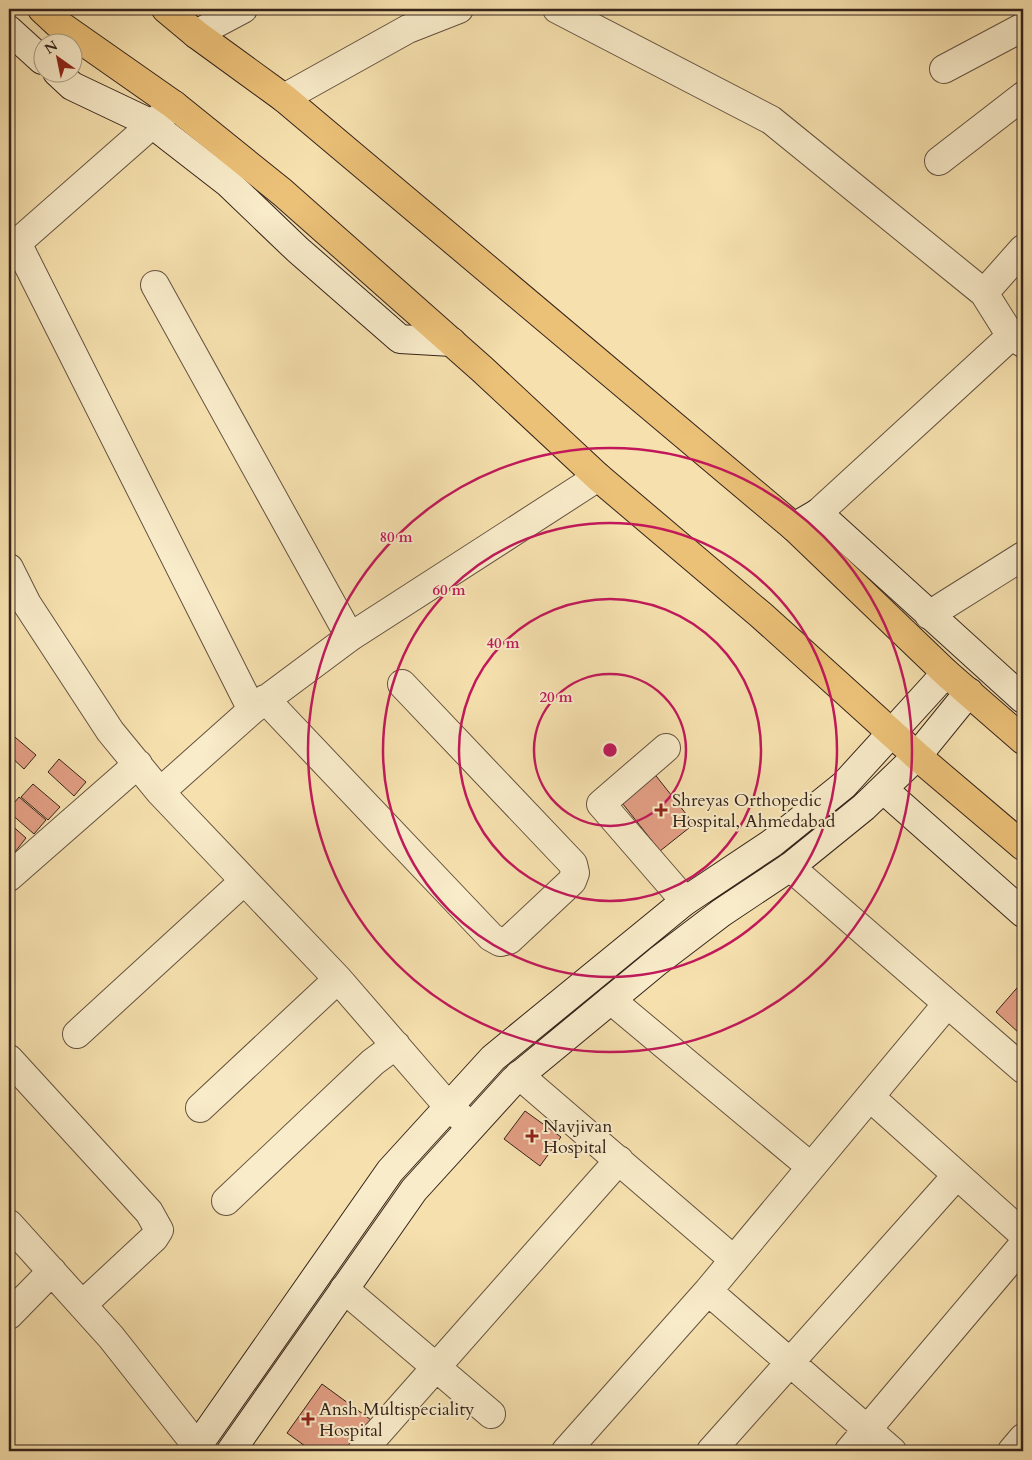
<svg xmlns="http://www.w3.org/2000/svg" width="1032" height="1460" font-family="Cardo,serif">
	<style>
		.building { fill: #e39f84; stroke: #35231b }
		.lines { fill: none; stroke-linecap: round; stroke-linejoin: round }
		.street-casing { stroke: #655240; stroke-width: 30 }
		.secondary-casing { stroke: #35231b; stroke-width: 30 }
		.primary-casing { stroke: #35231b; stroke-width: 30 }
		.street { stroke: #f9ecca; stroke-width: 28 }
		.secondary { stroke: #f9ecca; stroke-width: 28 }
		.primary { stroke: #ebc077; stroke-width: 28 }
		.ring { fill: none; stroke: #c2185b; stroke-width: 2.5 }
		.poi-dot { fill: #8f2418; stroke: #f9ecca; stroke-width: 2 }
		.labels { text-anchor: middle; stroke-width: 4; stroke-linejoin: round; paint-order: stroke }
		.poi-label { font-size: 18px; fill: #35231b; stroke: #f9ecca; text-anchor: start }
		.centre { fill: #c2185b; stroke: #f9ecca; stroke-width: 2.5 }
		.ring-label { font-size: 15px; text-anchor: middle; font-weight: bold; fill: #c2185b; stroke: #f9ecca; stroke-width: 4; stroke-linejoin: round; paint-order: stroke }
	</style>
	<rect width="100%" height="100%" fill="#f6e1ae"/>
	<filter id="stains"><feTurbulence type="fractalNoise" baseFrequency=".004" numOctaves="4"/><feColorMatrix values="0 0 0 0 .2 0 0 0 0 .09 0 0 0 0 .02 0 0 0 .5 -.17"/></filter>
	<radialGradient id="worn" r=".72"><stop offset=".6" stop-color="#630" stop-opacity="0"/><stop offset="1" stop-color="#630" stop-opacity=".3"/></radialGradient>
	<path class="building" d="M 9,732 L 36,755 L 24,769 L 9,755 Z
		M 59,759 L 86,782 L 74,796 L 48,772 Z
		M 653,772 L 694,824 L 660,851 L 619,799 Z
		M 33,784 L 60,807 L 48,820 L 21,797 Z
		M 19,797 L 46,820 L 34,834 L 9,812 L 9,809 Z
		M 9,823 L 26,838 L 15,852 L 9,846 Z
		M 1023,981 L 1023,1028 L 1019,1033 L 996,1012 Z
		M 525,1111 L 561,1137 L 540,1166 L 504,1139 Z
		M 322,1384 L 378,1425 L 358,1451 L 312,1451 L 287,1433 Z"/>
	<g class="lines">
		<defs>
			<path id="street" d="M 557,9 L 771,120 L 984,293 L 1011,336 L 1023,343
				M 196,34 L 243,9
				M 944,69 L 1023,27
				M 284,98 L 408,29 L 459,9
				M 939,161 L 1023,96
				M 17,243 L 252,710 L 160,792
				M 9,250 L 174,105
				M 155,285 L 350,637
				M 984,293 L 1023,249
				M 818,513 L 1011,336
				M 9,568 L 27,604 L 110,731 L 160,792 L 338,979 L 448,1106 L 471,1126
				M 929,615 L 1023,556
				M 265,699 L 491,937 L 500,942 L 509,940 L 572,881 L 575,873 L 573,864 L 402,684
				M 252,710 L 350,637 L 598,477
				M 666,748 L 601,804 L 685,901
				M 790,867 L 1023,1069
				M 9,877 L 138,764
				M 611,1000 L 811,1167
				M 77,1034 L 244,881
				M 9,1059 L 149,1212 L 159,1230 L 154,1238 L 82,1305
				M 519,1075 L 734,1260
				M 870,1097 L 1023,1234
				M 200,1108 L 338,979
				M 226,1201 L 373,1062 L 396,1045
				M 9,1224 L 111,1337 L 197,1446
				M 344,1289 L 491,1414
				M 708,1291 L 892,1451
				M 9,1315 L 52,1271
				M 362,1451 L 619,1160
				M 566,1451 L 708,1291 L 947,1004
				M 711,1451 L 957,1175
				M 849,1451 L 1023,1245
				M 1012,1451 L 1023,1438"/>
			<path id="secondary" d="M 9,30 L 42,60
				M 57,72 L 72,86 L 152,124 L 228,183 L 298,250 L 400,339 L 452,342
				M 794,527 L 818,513 L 1023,699
				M 883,789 L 1023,913
				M 194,1451 L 390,1171 L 493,1058 L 685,901 L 772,843 L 844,785 L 946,673
				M 231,1451 L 414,1190 L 514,1080 L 658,961 L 721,913 L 790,867 L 864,807 L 917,756 L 969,692"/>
			<path id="primary" d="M 42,9 L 57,23 L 174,105 L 282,192 L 482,369 L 598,477 L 761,615 L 917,756 L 1023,846
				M 166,9 L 196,34 L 284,98 L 794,527 L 946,673 L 1023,740"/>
		</defs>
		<use href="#street" class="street-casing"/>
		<use href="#secondary" class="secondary-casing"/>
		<use href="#primary" class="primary-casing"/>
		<use href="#street" class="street"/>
		<use href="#secondary" class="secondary"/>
		<use href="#primary" class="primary"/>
	</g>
	<g class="ring">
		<circle cx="610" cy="750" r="76"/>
		<circle cx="610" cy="750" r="151"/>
		<circle cx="610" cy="750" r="227"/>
		<circle cx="610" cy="750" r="302"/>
	</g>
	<g class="poi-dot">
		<path d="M658.5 802.5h5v5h5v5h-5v5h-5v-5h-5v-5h5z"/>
		<path d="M529.5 1128.5h5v5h5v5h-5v5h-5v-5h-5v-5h5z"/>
		<path d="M305.5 1411.5h5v5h5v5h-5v5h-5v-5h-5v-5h5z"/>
	</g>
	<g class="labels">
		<g class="poi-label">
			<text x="672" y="806">Shreyas Orthopedic<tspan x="672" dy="21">Hospital, Ahmedabad</tspan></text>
			<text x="543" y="1132">Navjivan<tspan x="543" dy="21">Hospital</tspan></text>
			<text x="319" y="1415">Ansh Multispeciality<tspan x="319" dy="21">Hospital</tspan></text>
		</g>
	</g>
	<circle cx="610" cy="750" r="8" class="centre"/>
	<g class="ring-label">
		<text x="396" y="542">80 m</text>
		<text x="449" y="595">60 m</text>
		<text x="503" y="648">40 m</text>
		<text x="556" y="702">20 m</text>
	</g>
	<rect width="1032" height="1460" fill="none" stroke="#f6e1ae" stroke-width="30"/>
	<rect x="10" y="10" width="1012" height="1440" fill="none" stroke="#35231b" stroke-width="2.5"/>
	<rect x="15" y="15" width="1002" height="1430" fill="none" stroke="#35231b"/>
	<g transform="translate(58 58) rotate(327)"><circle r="24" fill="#f9ecca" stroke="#ab9c84"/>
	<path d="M0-4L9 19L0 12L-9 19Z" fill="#8f2418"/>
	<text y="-8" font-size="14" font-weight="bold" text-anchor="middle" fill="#35231b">N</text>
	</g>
	<rect width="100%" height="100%" filter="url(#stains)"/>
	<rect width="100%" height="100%" fill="url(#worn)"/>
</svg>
